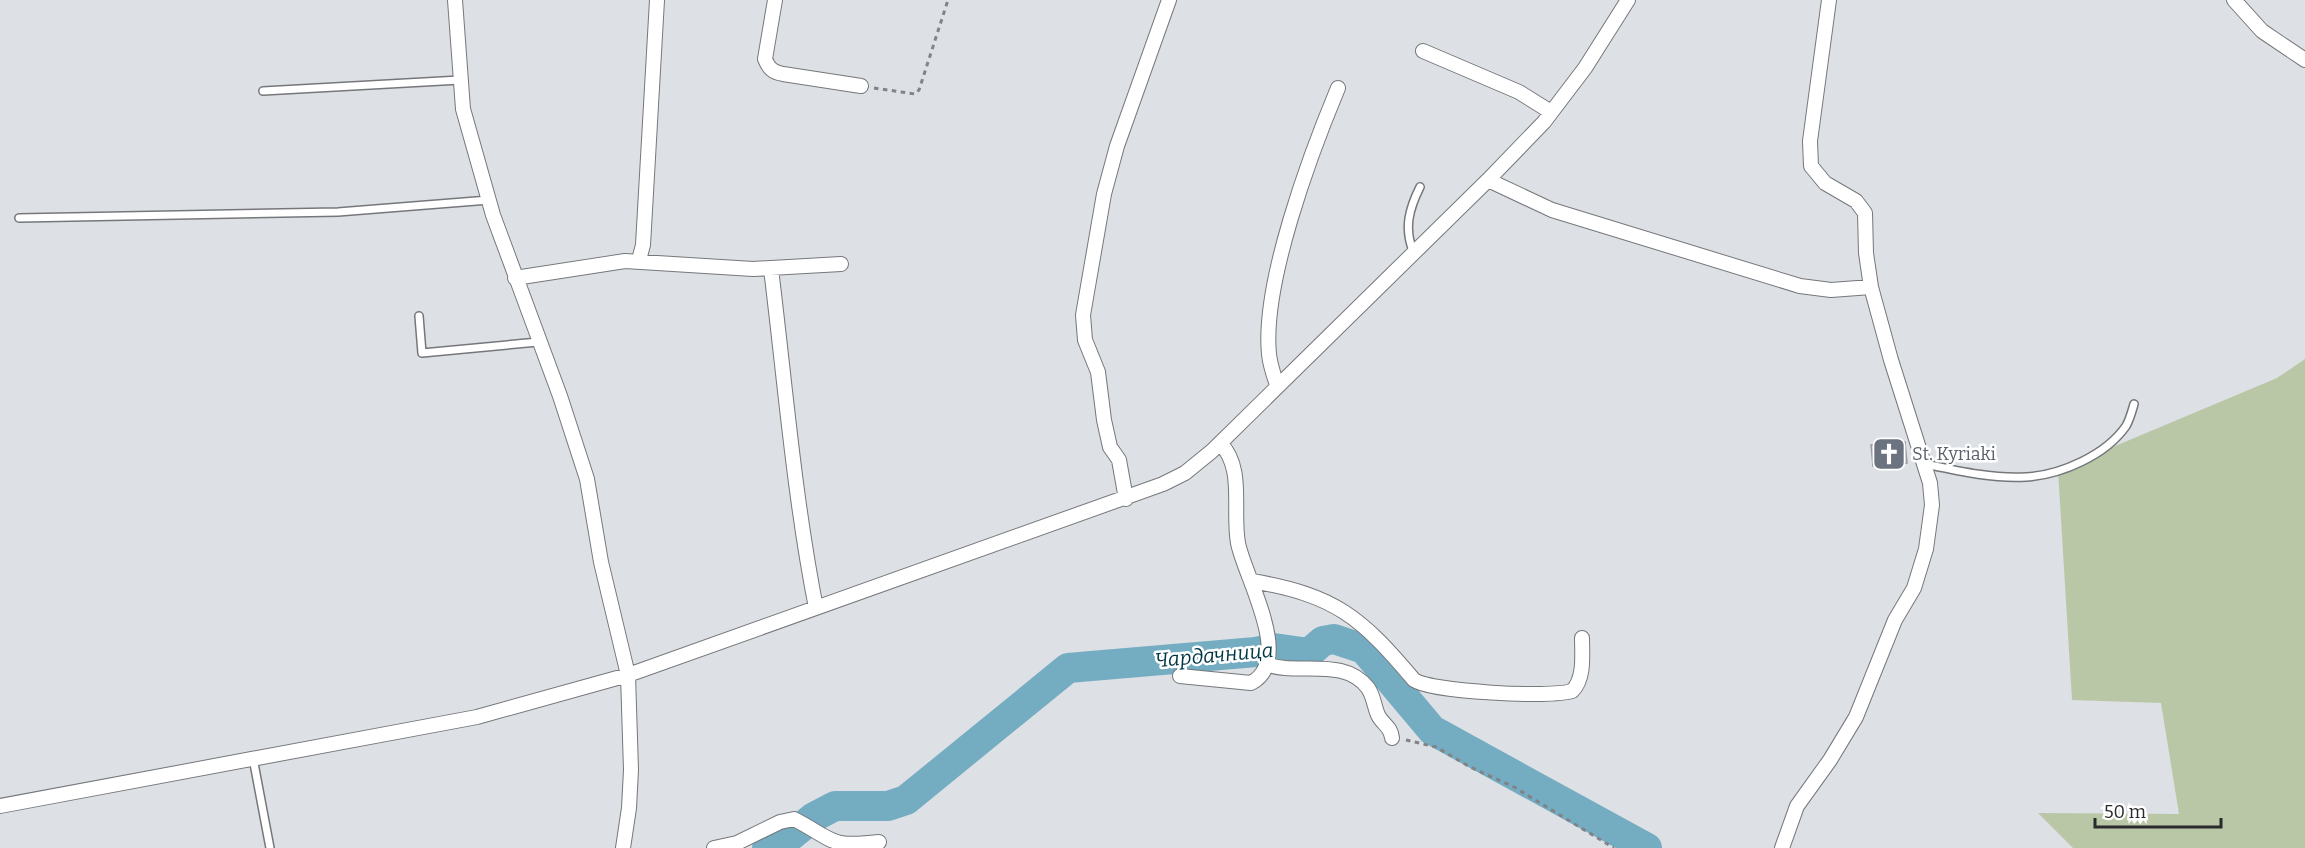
<svg xmlns="http://www.w3.org/2000/svg" width="2305" height="848" font-family="Bitter,serif">
	<style>
		.green { fill: #bac7a7 }
		.lines { fill: none; stroke-linecap: round; stroke-linejoin: round }
		.river { stroke: #74acc2; stroke-width: 30 }
		.building { fill: #bfc1c5; stroke: #999b9f; stroke-width: 1.5 }
		.lane-casing { stroke: #75777b; stroke-width: 10 }
		.street-casing { stroke: #75777b; stroke-width: 16 }
		.path { stroke: #818386; stroke-width: 3; stroke-dasharray: 4.5 4.5; stroke-linecap: butt }
		.lane { stroke: #fff; stroke-width: 7 }
		.street { stroke: #fff; stroke-width: 14 }
		.labels { text-anchor: middle; stroke-width: 5; stroke-linejoin: round; paint-order: stroke }
		.worship-label { font-size: 18px; fill: #5b616d; stroke: #fff; text-anchor: start }
		.water-label { font-size: 20px; font-style: italic; fill: #003545; stroke: #fff }
	</style>
	<rect width="100%" height="100%" fill="#dde0e4"/>
	<path class="green" d="M 2305,359 L 2305,848 L 2073,848 L 2038,813 L 2179,814 L 2161,703 L 2072,700 L 2058,470 L 2277,378 Z"/>
	<g class="lines">
		<path class="river" d="M 767,848 L 787,839 L 814,817 L 835,806 L 888,806 L 906,800 L 1068,668 L 1256,652 L 1274,648 L 1309,653 L 1323,641 L 1334,639 L 1364,649 L 1432,730 L 1647,848"/>
	</g>
	<path class="building" d="M 1905,442 L 1907,463 L 1873,466 L 1871,445 Z"/>
	<g class="lines">
		<defs>
			<path id="lane" d="M 263,91 L 460,80
				M 19,218 L 338,212 L 489,200
				M 1413,251 C 1404,228 1409,209 1420,187
				M 419,316 L 422,353 L 538,342
				M 1925,464 C 1958,471 1993,479 2026,477 C 2061,475 2106,455 2126,426 C 2130,419 2132,411 2134,404
				M 253,758 L 270,848"/>
			<path id="street" d="M 455,0 L 463,109 L 493,215 L 560,396 L 587,479 L 601,562 L 628,675 L 631,770 L 629,808 L 623,848
				M 775,0 L 765,59 C 769,69 773,72 783,74 L 861,86
				M 2234,0 L 2262,31 L 2305,60
				M 1423,51 L 1519,92 L 1551,112
				M 1488,180 L 1552,210 L 1800,286 L 1831,290 L 1871,287
				M 639,260 L 643,245 L 657,0
				M 771,269 C 785,382 794,496 816,608
				M 515,278 L 625,261 L 753,269 L 841,264
				M 1277,385 C 1274,376 1270,365 1269,354 C 1262,284 1310,155 1338,88
				M 1126,499 L 1119,460 L 1110,447 L 1104,420 L 1098,372 L 1085,340 L 1083,315 L 1104,194 L 1117,146 L 1169,0
				M 1252,581 C 1335,595 1361,617 1414,680 C 1432,692 1550,698 1572,691 C 1585,679 1582,654 1582,638
				M 1266,664 C 1297,676 1344,656 1368,688 C 1374,697 1374,706 1378,715 C 1382,724 1391,726 1392,738
				M 1180,676 L 1251,683 C 1295,660 1244,576 1238,543 C 1232,510 1245,468 1220,443
				M 0,806 L 477,717 L 628,675 L 1163,484 L 1185,473 L 1212,451 L 1488,180 L 1544,122 L 1585,68 L 1628,0
				M 714,848 L 737,843 L 780,822 L 794,819 C 834,840 829,848 879,842
				M 1782,848 L 1797,806 L 1830,760 L 1856,717 L 1895,620 L 1914,588 L 1926,549 L 1932,505 L 1930,483 L 1891,360 L 1871,287 L 1866,253 L 1865,213 L 1856,201 L 1825,183 L 1811,166 L 1810,141 L 1829,0"/>
		</defs>
		<use href="#lane" class="lane-casing"/>
		<use href="#street" class="street-casing"/>
		<path class="path" d="M 874,88 L 915,94 L 919,90 L 948,0
			M 1406,740 L 1436,747 L 1470,767 L 1514,787 L 1614,848"/>
		<use href="#lane" class="lane"/>
		<use href="#street" class="street"/>
	</g>
	<defs>
		<symbol id="church-square" viewBox="-11 -11 22 22"><rect x="-9" y="-9" width="18" height="18" rx="4" fill="#6b7280" stroke="#fff"/><path d="M-1.2-6h2.4v3.5h3.3v2.4h-3.3V6h-2.4V-.1h-3.3v-2.4h3.3Z" fill="#fff"/></symbol>
	</defs>
	<g fill-rule="evenodd">
		<use href="#church-square" x="1870" y="435" width="38" height="38"/>
	</g>
	<g class="labels">
		<g class="worship-label">
			<text x="1912" y="460">St. Kyriaki</text>
		</g>
		<g class="water-label">
			<text transform="translate(1214 655) rotate(-5)" y="7">Чардачница</text>
		</g>
	</g>
	<path d="M2095 818v9h126v-9" fill="none" stroke="#2a2b2d" stroke-width="3"/>
	<text x="2104" y="818" font-size="18" fill="#2a2b2d" stroke="#ffffff" stroke-width="4.5" paint-order="stroke">50 m</text>
</svg>
